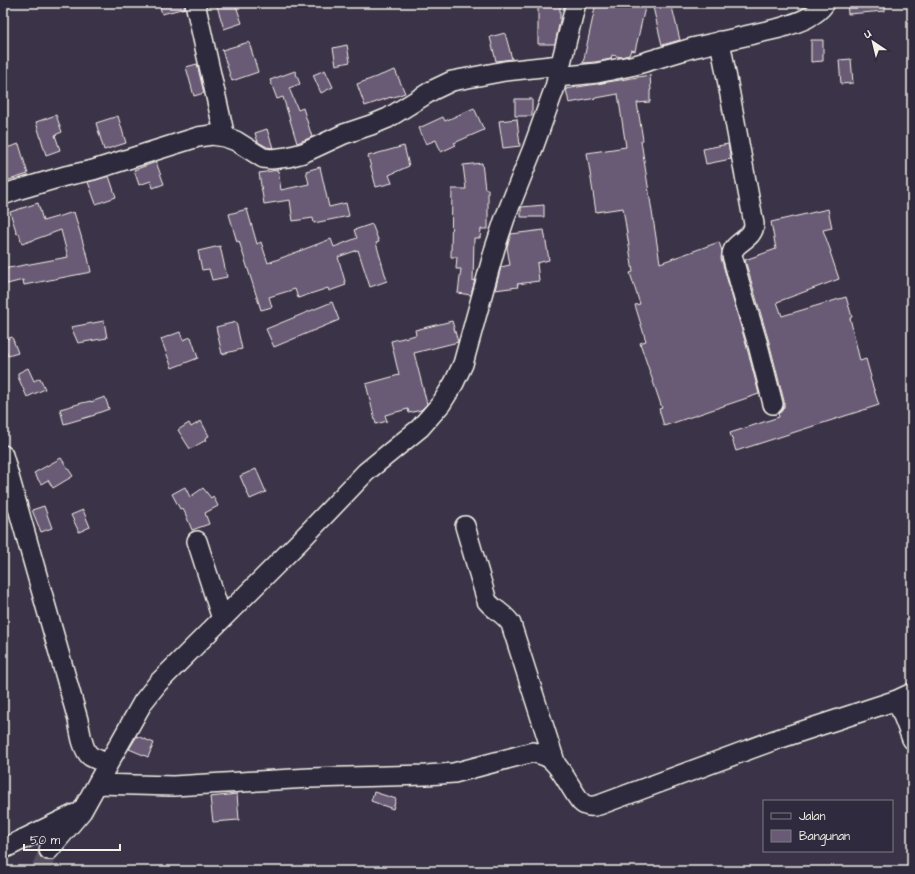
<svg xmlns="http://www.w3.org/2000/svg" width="915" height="874" font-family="'Architects Daughter',sans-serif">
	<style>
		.building { fill: #695a76; stroke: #f4f1e8 }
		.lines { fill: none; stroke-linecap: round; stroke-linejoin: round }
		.minor-tunnel { stroke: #575060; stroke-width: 19; stroke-dasharray: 19 10; stroke-linecap: butt }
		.minor-casing { stroke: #f4f1e8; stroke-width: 22 }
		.minor { stroke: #2f2a3d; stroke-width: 19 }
	</style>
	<rect width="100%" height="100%" fill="#3b3448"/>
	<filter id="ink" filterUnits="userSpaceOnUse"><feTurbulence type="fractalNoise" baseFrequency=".025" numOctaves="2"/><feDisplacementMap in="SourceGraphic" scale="8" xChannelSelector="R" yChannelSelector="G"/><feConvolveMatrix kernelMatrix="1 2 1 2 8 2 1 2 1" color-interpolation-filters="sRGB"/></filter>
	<g filter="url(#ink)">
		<path class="building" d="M 159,3 L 184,3 L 185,8 L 162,14 Z
			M 216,3 L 235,3 L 242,23 L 224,29 Z
			M 538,3 L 560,3 L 560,20 L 555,44 L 538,44 Z
			M 596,3 L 646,3 L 635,51 L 631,50 L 629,55 L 621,57 L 612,55 L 611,59 L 595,62 L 583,63 Z
			M 652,3 L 671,3 L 680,40 L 662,45 Z
			M 847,3 L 885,3 L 885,11 L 848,14 Z
			M 505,33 L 512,59 L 496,61 L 490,37 Z
			M 811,40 L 823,40 L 823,61 L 811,62 Z
			M 249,42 L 258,72 L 232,81 L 222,50 Z
			M 347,45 L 350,62 L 336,65 L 333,48 Z
			M 851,59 L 853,83 L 841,84 L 839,60 Z
			M 197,64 L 204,93 L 194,96 L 186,67 Z
			M 325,70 L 333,87 L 321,93 L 313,75 Z
			M 395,70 L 405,93 L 391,98 L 391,97 L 365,106 L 357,84 Z
			M 295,71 L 300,84 L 289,88 L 298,110 L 303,108 L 312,137 L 297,143 L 283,97 L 277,99 L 270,80 Z
			M 650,75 L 651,90 L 650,90 L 650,102 L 637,103 L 643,140 L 641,141 L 660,263 L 719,242 L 722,251 L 721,258 L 747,348 L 759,394 L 664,426 L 659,409 L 662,408 L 640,343 L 646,341 L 635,305 L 640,304 L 630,273 L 633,272 L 623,208 L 596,212 L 587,153 L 626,147 L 618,94 L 569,103 L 566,89 Z
			M 515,99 L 532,99 L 532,116 L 515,116 Z
			M 474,108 L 484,130 L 454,143 L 456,145 L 441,152 L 436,140 L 426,144 L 419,128 L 443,117 L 445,121 Z
			M 56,115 L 62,132 L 55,135 L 60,150 L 46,155 L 36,122 Z
			M 118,116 L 126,143 L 104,150 L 96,123 Z
			M 517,119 L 520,146 L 503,148 L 499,121 Z
			M 267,129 L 273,148 L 267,147 L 258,142 L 255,133 Z
			M 19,144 L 28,174 L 3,182 L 3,149 Z
			M 728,144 L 731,159 L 706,164 L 703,149 Z
			M 404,146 L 409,166 L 389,175 L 392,183 L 376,187 L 368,156 Z
			M 156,162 L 164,184 L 153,188 L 151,181 L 139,185 L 134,170 Z
			M 482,163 L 485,189 L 488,189 L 488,229 L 481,229 L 480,238 L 474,238 L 473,281 L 475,280 L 471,295 L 458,293 L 461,269 L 456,269 L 457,257 L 451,257 L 452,189 L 466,189 L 463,165 Z
			M 320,167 L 329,207 L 346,203 L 349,216 L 314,223 L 313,218 L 293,221 L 290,200 L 264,204 L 259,173 L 278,170 L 281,190 L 309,184 L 306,171 Z
			M 109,176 L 116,197 L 96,204 L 88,182 Z
			M 38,203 L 43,221 L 74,212 L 86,253 L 87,253 L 91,272 L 24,285 L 23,280 L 3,285 L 3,269 L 68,257 L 61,230 L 22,244 L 19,233 L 17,234 L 10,212 Z
			M 544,205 L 544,217 L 521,217 L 521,207 Z
			M 247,209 L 257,244 L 261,242 L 268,263 L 331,239 L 334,247 L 357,238 L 354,230 L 372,224 L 379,242 L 376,243 L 387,281 L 370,287 L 358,250 L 338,257 L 346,285 L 329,291 L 328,288 L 298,298 L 295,289 L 269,297 L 272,307 L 261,310 L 239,241 L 237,242 L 229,214 Z
			M 828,209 L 832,228 L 823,230 L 831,252 L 830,252 L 839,279 L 777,302 L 782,316 L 846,297 L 852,317 L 850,318 L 860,361 L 866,359 L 871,377 L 870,378 L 879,405 L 736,451 L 730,433 L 779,417 L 778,413 L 781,412 L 784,407 L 784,401 L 769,342 L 745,260 L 776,249 L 771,222 Z
			M 544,230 L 549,260 L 537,263 L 539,281 L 517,284 L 518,287 L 495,290 L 501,267 L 510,265 L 507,247 L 511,234 Z
			M 220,246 L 227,277 L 212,280 L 209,269 L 202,270 L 198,251 Z
			M 332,302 L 339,320 L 274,347 L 266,329 Z
			M 104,321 L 107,338 L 78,343 L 71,327 Z
			M 452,321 L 458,342 L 414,353 L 427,404 L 421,410 L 409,413 L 408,409 L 385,415 L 387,421 L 376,424 L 366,384 L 399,375 L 391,341 L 416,335 L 415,330 Z
			M 236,322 L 242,349 L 222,354 L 216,327 Z
			M 180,332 L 183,340 L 191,337 L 198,358 L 172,368 L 161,339 Z
			M 12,337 L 18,353 L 8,356 L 3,344 L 3,340 Z
			M 28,368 L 34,381 L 40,378 L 45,389 L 27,397 L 18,377 L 18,373 Z
			M 105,397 L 109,409 L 95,414 L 95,415 L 64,424 L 60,409 L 82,403 L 91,401 L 91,402 Z
			M 201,421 L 209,436 L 205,438 L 206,440 L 190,449 L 178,430 L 189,423 L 191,427 Z
			M 61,458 L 73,476 L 53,488 L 48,480 L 41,484 L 34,473 Z
			M 256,469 L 266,492 L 250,499 L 240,476 Z
			M 185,487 L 190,497 L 203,488 L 211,498 L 213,496 L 218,506 L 205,513 L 209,524 L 192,530 L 183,508 L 180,509 L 172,494 Z
			M 44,506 L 52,528 L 41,532 L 32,510 Z
			M 83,510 L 90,527 L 79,532 L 71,515 Z
			M 137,736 L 154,743 L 148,757 L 129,749 Z
			M 374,792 L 396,799 L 393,809 L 371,801 Z
			M 237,794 L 239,820 L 213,822 L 210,797 Z"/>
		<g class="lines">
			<path class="minor-tunnel" d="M 40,871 L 49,850"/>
			<defs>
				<path id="minor" d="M 195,3 L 225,137
					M 720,41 L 754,224 C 754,240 733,241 732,255 L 743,295 L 758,345 L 773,404
					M 557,77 L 597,73 L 635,65 L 692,48 L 780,28 C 796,23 815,18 825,3
					M 3,195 L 17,190 L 65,176 L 93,170 L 198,137 L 212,135 L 225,137 L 236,141 L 263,158 L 271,159 L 288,157 L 303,153 L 344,134 L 371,125 L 388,118 L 433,90 L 452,81 L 505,71 L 560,65
					M 3,455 L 78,720 C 80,730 82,749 90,756 C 95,759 102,761 108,764
					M 465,526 L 487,601 C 494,610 505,614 511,624 L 556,765
					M 197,541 L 222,619
					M 897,700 L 912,739
					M 97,784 L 173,786 L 310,778 L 426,775 L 454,773 L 533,752 C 539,754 544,755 549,758 C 561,766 571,790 581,802 C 586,807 592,807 599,805 L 772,741 L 897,700 L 912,693
					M 3,849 L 75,814
					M 49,850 L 82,811 L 97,784 L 108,764 L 143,702 L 158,683 L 300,541 L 366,472 L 420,428 L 441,404 L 454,383 L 463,364 L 495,248 L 505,218 L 533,148 L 555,87 L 576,3"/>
			</defs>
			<use href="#minor" class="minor-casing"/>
			<use href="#minor" class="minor"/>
		</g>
	</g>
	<rect width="915" height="874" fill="none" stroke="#2f2a3d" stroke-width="16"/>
	<rect x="8" y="8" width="899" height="858" fill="none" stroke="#f4f1e8" stroke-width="1.5" filter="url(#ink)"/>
	<rect x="763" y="800" width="130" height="52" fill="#2f2a3d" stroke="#7e7a81"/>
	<rect x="771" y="813" width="20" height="6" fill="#2f2a3d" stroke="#7e7a81"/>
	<text x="799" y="820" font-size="12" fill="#f4f1e8">Jalan</text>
	<rect x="771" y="830" width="20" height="12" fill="#695a76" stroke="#7e7a81"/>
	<text x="799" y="840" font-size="12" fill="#f4f1e8">Bangunan</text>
	<g transform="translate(873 42) rotate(325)" stroke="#2f2a3d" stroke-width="3" paint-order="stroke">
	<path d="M0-3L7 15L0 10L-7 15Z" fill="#f4f1e8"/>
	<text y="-6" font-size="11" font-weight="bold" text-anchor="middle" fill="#f4f1e8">U</text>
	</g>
	<path d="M24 844v6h96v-6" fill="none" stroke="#f4f1e8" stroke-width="2"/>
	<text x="30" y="844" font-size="12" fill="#f4f1e8" stroke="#2f2a3d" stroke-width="3" paint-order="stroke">50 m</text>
</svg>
